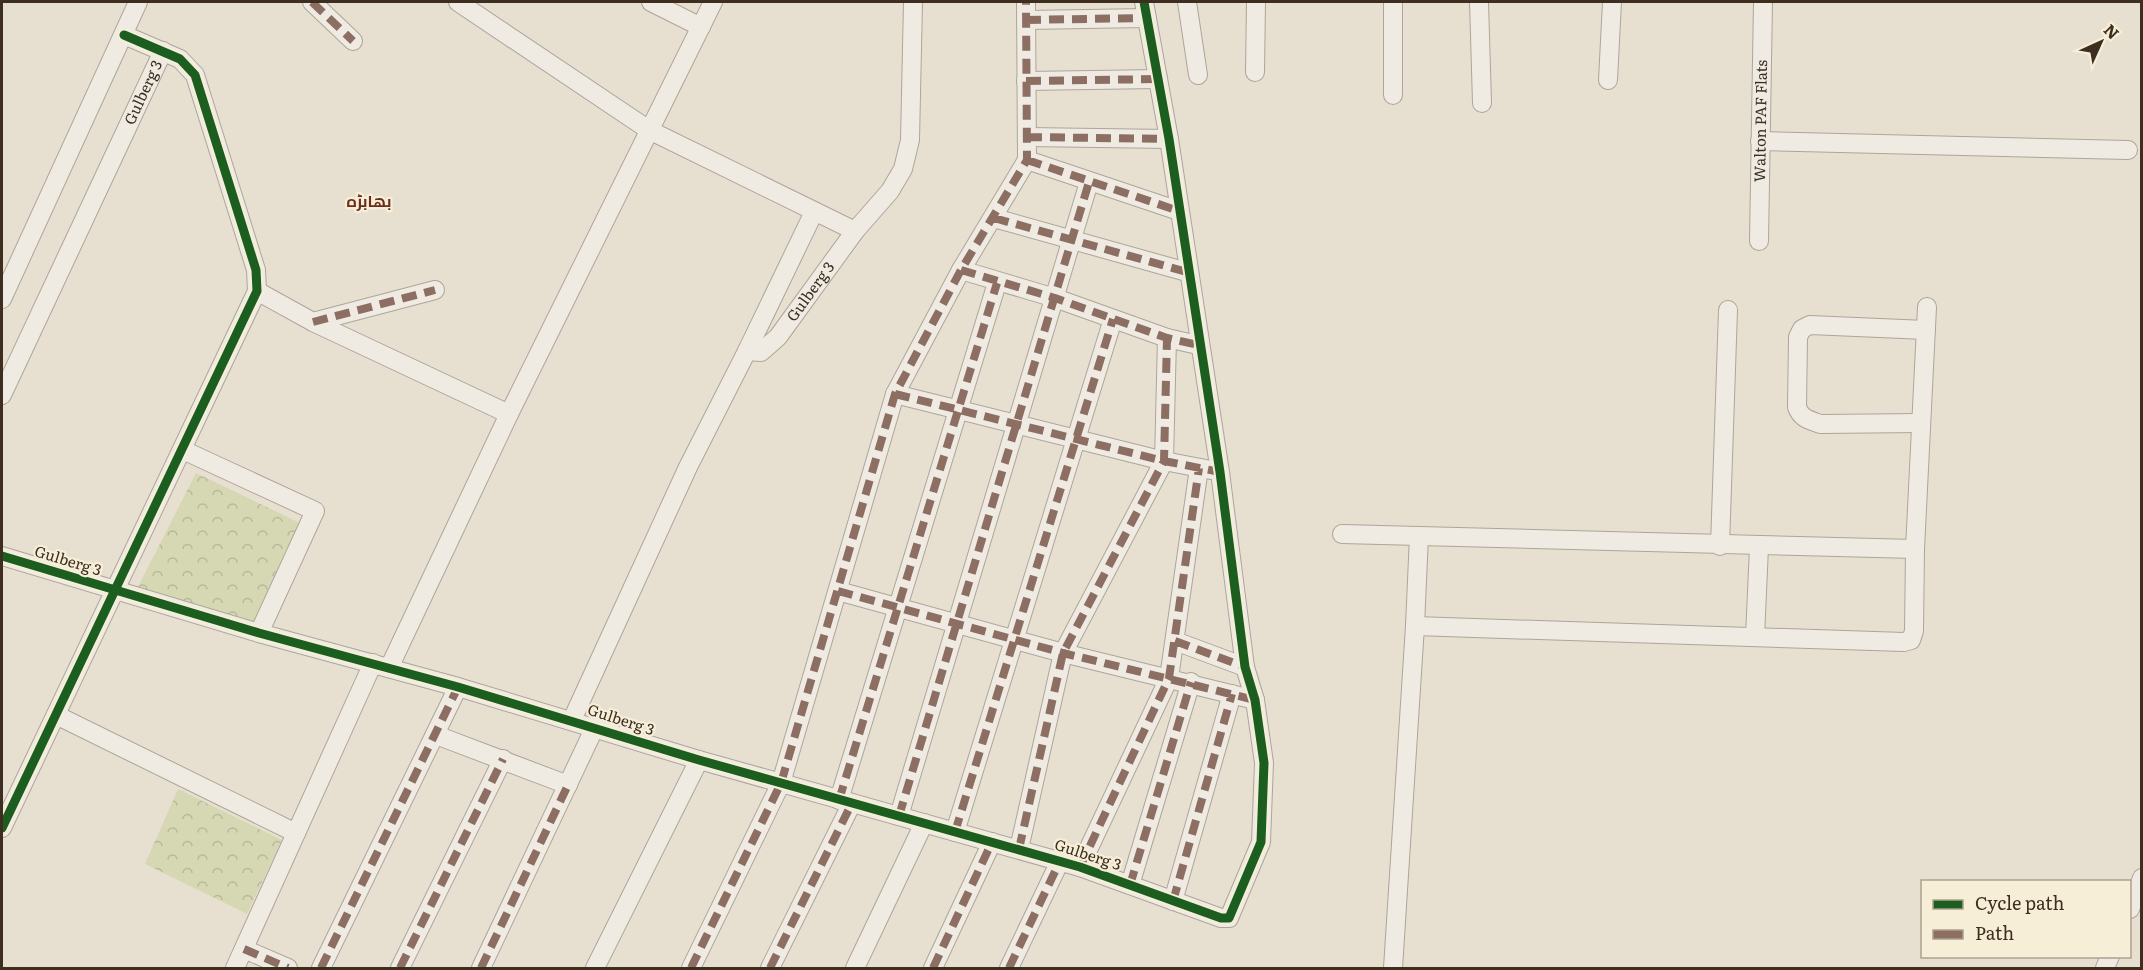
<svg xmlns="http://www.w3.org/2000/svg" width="2143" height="970" font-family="Literata,Cairo,serif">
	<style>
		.forest { fill: url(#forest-crowns) }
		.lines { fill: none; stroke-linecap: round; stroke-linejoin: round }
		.street-casing { stroke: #ada599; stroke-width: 20 }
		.street { stroke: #efebe3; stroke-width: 18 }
		.quiet { stroke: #8d6e63; stroke-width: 8; stroke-dasharray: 15 8; stroke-linecap: butt }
		.cycleway-casing { stroke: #f7eed8; stroke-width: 13 }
		.cycleway { stroke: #1b5e20; stroke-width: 9 }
		.labels { text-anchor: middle; stroke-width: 4.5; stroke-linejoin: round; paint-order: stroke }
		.street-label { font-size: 15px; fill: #3d2e20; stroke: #f7eed8 }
		.neighbourhood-label { font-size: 16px; font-weight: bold; fill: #6b2e1e; stroke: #f7eed8 }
	</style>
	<defs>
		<pattern id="forest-crowns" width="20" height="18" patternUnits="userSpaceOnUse" patternTransform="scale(1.5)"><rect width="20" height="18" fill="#d6d7b3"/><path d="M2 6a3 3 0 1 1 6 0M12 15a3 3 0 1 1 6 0" fill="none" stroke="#b9b99a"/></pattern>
	</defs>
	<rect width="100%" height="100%" fill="#e7e0d1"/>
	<path class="forest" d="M 196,473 L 302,524 L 258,623 L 138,587 Z
		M 178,789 L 282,840 L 247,914 L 145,864 Z"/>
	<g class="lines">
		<defs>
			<g id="street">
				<path d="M 312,2 L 353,41"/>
				<path d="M 458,2 L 649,130 L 855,231"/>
				<path d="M 651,2 L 701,27"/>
				<path d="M 1187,2 L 1198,75"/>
				<path d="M 1393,2 L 1393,95"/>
				<path d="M 1479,2 L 1482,103"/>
				<path d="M 1026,20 L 1147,18"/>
				<path d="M 1255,72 L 1256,2"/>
				<path d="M 1608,80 L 1612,2"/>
				<path d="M 1026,81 L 1158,79"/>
				<path d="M 1027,137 L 1169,139"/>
				<path d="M 1760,141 L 2128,150"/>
				<path d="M 1027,160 L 1179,211"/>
				<path d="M 994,218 L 1187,272"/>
				<path id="s1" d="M 1759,241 L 1763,2"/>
				<path d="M 961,270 L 1055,298 L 1167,338 L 1198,345"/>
				<path d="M 257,291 L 313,322 L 509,414"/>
				<path d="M 2,299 L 138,2"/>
				<path d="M 313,322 L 435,290"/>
				<path d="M 747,351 L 814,212"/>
				<path d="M 895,394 L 1164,461 L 1211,470"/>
				<path id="s2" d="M 2,395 L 163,51"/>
				<path d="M 1921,423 L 1820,424 C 1810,420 1801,419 1797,407 L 1798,337 L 1802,329 L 1810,325 L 1926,330"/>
				<path d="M 183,450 L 315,511 L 259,633"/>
				<path d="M 1342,534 L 1915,549"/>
				<path d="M 1720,546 L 1728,310"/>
				<path d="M 2,556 L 259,633 L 458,687 L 699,760 L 1080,867 L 1221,918 L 1229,918 L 1261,842 L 1264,763 L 1255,700 L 1245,667 L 1220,472 L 1169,139 L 1144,2"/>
				<path d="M 838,591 L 1063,653 L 1255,700"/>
				<path d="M 1415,626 L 1904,642 L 1911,640 L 1914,631 L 1915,549 L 1927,307"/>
				<path d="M 1755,637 L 1759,547"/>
				<path d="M 1175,641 L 1245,667"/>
				<path d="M 389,668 L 509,414 L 713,2"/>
				<path d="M 56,715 L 296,833"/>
				<path id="s3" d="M 572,720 L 688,467 L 747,351 L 761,352 L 778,337 L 855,231 L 890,191 L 903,169 L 910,140 L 913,2"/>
				<path d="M 436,735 L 568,785"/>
				<path d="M 839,800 L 997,283"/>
				<path d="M 899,816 L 1089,182"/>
				<path d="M 2,828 L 257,291 L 256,270 L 195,75 L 180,59 L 124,35"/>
				<path d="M 955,832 L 1113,319"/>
				<path d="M 1019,849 L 1063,653 L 1164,461 L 1167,338"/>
				<path d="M 1080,867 L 1169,678 L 1199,468"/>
				<path d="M 1130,885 L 1191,682"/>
				<path d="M 1173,901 L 1232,694"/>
				<path d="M 2130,909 L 2142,878"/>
				<path d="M 244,949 L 288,968"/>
				<path d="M 235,968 L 373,663"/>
				<path d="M 321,968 L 458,687"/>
				<path d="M 400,968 L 503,759"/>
				<path d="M 481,968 L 595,727"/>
				<path d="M 595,968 L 699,760"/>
				<path d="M 691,968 L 781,783 L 895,394 L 961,270 L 1027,160 L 1026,2"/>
				<path d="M 770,968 L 852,803"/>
				<path d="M 855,968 L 924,823"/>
				<path d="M 933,968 L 992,842"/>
				<path d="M 1009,968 L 1060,861"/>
				<path d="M 1393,968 L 1415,626 L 1419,536"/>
				<path d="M 2105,968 L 2110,956"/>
			</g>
		</defs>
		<use href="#street" class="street-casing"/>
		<use href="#street" class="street"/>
		<path class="quiet" d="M 312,2 L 353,41
			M 1026,20 L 1147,18
			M 1026,81 L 1158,79
			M 1027,137 L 1169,139
			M 1027,160 L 1179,211
			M 994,218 L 1187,272
			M 961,270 L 1055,298 L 1167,338 L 1198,345
			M 313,322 L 435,290
			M 895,394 L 1164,461 L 1220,472
			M 838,591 L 1063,653 L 1255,700
			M 1175,641 L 1245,667
			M 839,800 L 997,283
			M 899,816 L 1089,182
			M 955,832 L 1113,319
			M 1019,849 L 1063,653 L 1164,461 L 1167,338
			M 1080,867 L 1169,678 L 1199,468
			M 1130,885 L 1191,682
			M 1173,901 L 1232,694
			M 244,949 L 288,968
			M 321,968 L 458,687
			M 400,968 L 503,759
			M 481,968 L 568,785
			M 691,968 L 781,783 L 895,394 L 961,270 L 1027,160 L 1026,2
			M 770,968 L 852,803
			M 933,968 L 992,842
			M 1009,968 L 1060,861"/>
		<defs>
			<path id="cycleway" d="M 2,556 L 259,633 L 458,687 L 699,760 L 1080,867 L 1221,918 L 1229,918 L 1261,842 L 1264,763 L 1255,700 L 1245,667 L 1220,472 L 1169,139 L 1144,2
				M 2,828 L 257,291 L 256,270 L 195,75 L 180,59 L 124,35"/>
		</defs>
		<use href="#cycleway" class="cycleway-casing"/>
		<use href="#cycleway" class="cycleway"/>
	</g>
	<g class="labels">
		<g class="street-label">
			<text dy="5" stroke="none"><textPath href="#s2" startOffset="334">Gulberg 3</textPath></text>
			<text dy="5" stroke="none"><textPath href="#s1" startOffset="120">Walton PAF Flats</textPath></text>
			<text dy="5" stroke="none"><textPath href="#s3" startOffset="501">Gulberg 3</textPath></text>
			<text transform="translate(68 561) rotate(17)" y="5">Gulberg 3</text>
			<text transform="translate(621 720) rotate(18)" y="5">Gulberg 3</text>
			<text transform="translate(1088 855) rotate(18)" y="5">Gulberg 3</text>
		</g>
		<g class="neighbourhood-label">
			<text x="369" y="207">بھابڑہ</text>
		</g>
	</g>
	<rect width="2143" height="970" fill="none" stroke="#3d2e20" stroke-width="6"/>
	<rect x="1921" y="880" width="210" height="78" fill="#f7eed8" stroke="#ada18e" stroke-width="1.5"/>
	<rect x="1933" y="900" width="30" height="9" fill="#1b5e20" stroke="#ada18e" stroke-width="1.5"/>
	<text x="1975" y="910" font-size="18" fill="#3d2e20">Cycle path</text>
	<rect x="1933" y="930" width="30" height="9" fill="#8d6e63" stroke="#ada18e" stroke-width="1.5"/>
	<text x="1975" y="940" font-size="18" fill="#3d2e20">Path</text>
	<g transform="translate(2101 42) rotate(45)" stroke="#f7eed8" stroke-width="4.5" paint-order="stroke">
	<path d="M0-4.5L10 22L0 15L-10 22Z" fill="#3d2e20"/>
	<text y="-9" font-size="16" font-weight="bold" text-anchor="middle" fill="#3d2e20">N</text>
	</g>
</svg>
